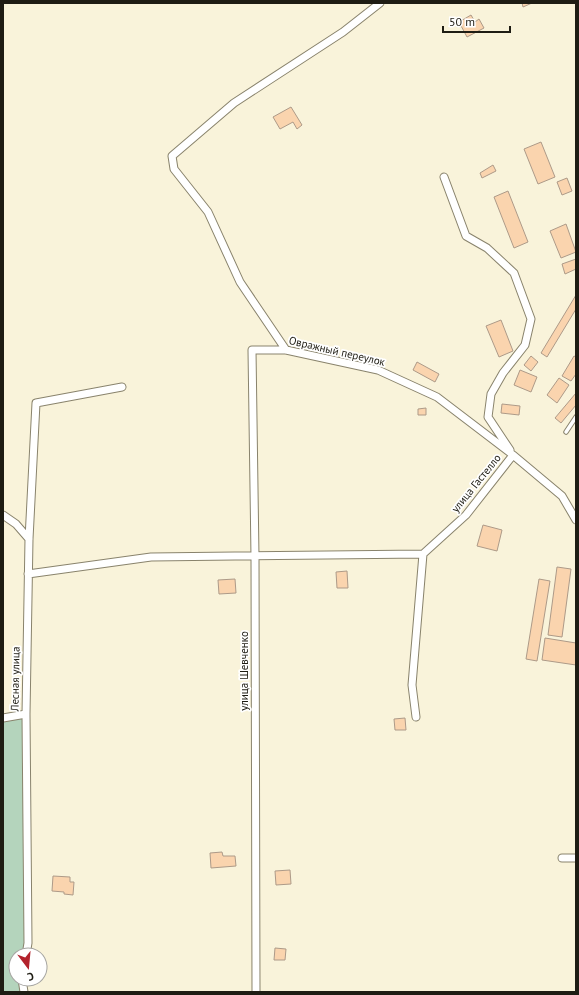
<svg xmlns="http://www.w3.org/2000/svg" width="579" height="995" font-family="'PT Sans',sans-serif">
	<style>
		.green { fill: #b4d4bc }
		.building { fill: #fad4ae; stroke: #ad9a88 }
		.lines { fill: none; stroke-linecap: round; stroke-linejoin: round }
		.service-casing { stroke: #89836c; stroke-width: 5.5 }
		.minor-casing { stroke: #89836c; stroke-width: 9 }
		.service { stroke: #fff; stroke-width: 3.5 }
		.minor { stroke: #fff; stroke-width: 7 }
		.labels { text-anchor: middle; stroke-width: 3.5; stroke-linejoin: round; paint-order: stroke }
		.street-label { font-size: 11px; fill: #1e1c13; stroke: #fff }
	</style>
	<rect width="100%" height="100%" fill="#f9f3da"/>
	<path class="green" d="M 26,714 L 26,955 L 16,955 L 16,979 L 22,979 L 24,992 L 3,992 L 3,718 Z"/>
	<path class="building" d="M 522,3 L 532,3 L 523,7 Z
		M 471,15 L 475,22 L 479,19 L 484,28 L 467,37 L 459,22 Z
		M 291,107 L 302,125 L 297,129 L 293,122 L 280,129 L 273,117 Z
		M 541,142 L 555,177 L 538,184 L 524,149 Z
		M 493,165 L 496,171 L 482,178 L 480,173 Z
		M 567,178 L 572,191 L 562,195 L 557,182 Z
		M 508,191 L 528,242 L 514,248 L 494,197 Z
		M 566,224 L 576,252 L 561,258 L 550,231 Z
		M 576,259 L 576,269 L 565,274 L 562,264 Z
		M 576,295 L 576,309 L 547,357 L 541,353 Z
		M 501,320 L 513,351 L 499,357 L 486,326 Z
		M 531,356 L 538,362 L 531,371 L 524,365 Z
		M 574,356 L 576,357 L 576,374 L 571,381 L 562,376 Z
		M 417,362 L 439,374 L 435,382 L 413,370 Z
		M 520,370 L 537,377 L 531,392 L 514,385 Z
		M 559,378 L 569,385 L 557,403 L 547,395 Z
		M 576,393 L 576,405 L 561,423 L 555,418 Z
		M 502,404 L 520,406 L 519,415 L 501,413 Z
		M 426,408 L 426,415 L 418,415 L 418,409 Z
		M 483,525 L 502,530 L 497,551 L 477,546 Z
		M 557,567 L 571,569 L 562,637 L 548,635 Z
		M 347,571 L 348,588 L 337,588 L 336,572 Z
		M 235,579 L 236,593 L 219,594 L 218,580 Z
		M 539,579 L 550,581 L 537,661 L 526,659 Z
		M 545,638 L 576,643 L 576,665 L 542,660 Z
		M 405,718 L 406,730 L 395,730 L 394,719 Z
		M 222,852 L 223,856 L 235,856 L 236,866 L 211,868 L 210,853 Z
		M 290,870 L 291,884 L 276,885 L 275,871 Z
		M 53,876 L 70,877 L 70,882 L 74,882 L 73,895 L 64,894 L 64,892 L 52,891 Z
		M 275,948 L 286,949 L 285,960 L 274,960 Z"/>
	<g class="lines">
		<defs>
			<path id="service" d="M 566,432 L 576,417"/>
			<path id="minor" d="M 444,177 L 466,236 L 487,248 L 514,273 L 531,319 L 525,345 L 503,373 L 491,394 L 488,417 L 510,450
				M 286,350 L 240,282 L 208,212 L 174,169 L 172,156 L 234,103 L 343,32 L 380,3
				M 3,515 L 16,524 L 29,539
				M 28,574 L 151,557 L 423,554
				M 416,717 L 412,685 L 423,554 L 466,515 L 513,455
				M 3,718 L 26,714
				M 562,858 L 576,858
				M 26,955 L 28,943 L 26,714 L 29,539 L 36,403 L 122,387
				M 22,979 L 24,992
				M 256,992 L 255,557 L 252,350 L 286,350 L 378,370 L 437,397 L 513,455 L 562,496 L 576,520"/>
		</defs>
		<use href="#service" class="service-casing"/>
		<use href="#minor" class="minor-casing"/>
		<use href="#service" class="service"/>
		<use href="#minor" class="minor"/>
	</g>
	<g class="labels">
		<g class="street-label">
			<text transform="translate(337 351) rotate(13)" y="4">Овражный переулок</text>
			<text transform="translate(476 483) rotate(-51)" y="4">улица Гастелло</text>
			<text transform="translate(244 671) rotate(-90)" y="4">улица Шевченко</text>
			<text transform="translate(15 679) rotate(-89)" y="4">Лесная улица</text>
		</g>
	</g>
	<rect width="579" height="995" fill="none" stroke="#1e1c13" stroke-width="8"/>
	<g transform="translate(28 967) rotate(164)"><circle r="19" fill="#ffffff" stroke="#a5a4a1"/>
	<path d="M0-3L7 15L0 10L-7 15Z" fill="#b3222c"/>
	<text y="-6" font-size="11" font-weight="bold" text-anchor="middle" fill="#1e1c13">С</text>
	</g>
	<path d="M443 26v6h67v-6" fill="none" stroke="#1e1c13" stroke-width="2"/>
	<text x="449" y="26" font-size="12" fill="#1e1c13" stroke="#ffffff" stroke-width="3" paint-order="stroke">50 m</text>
</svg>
